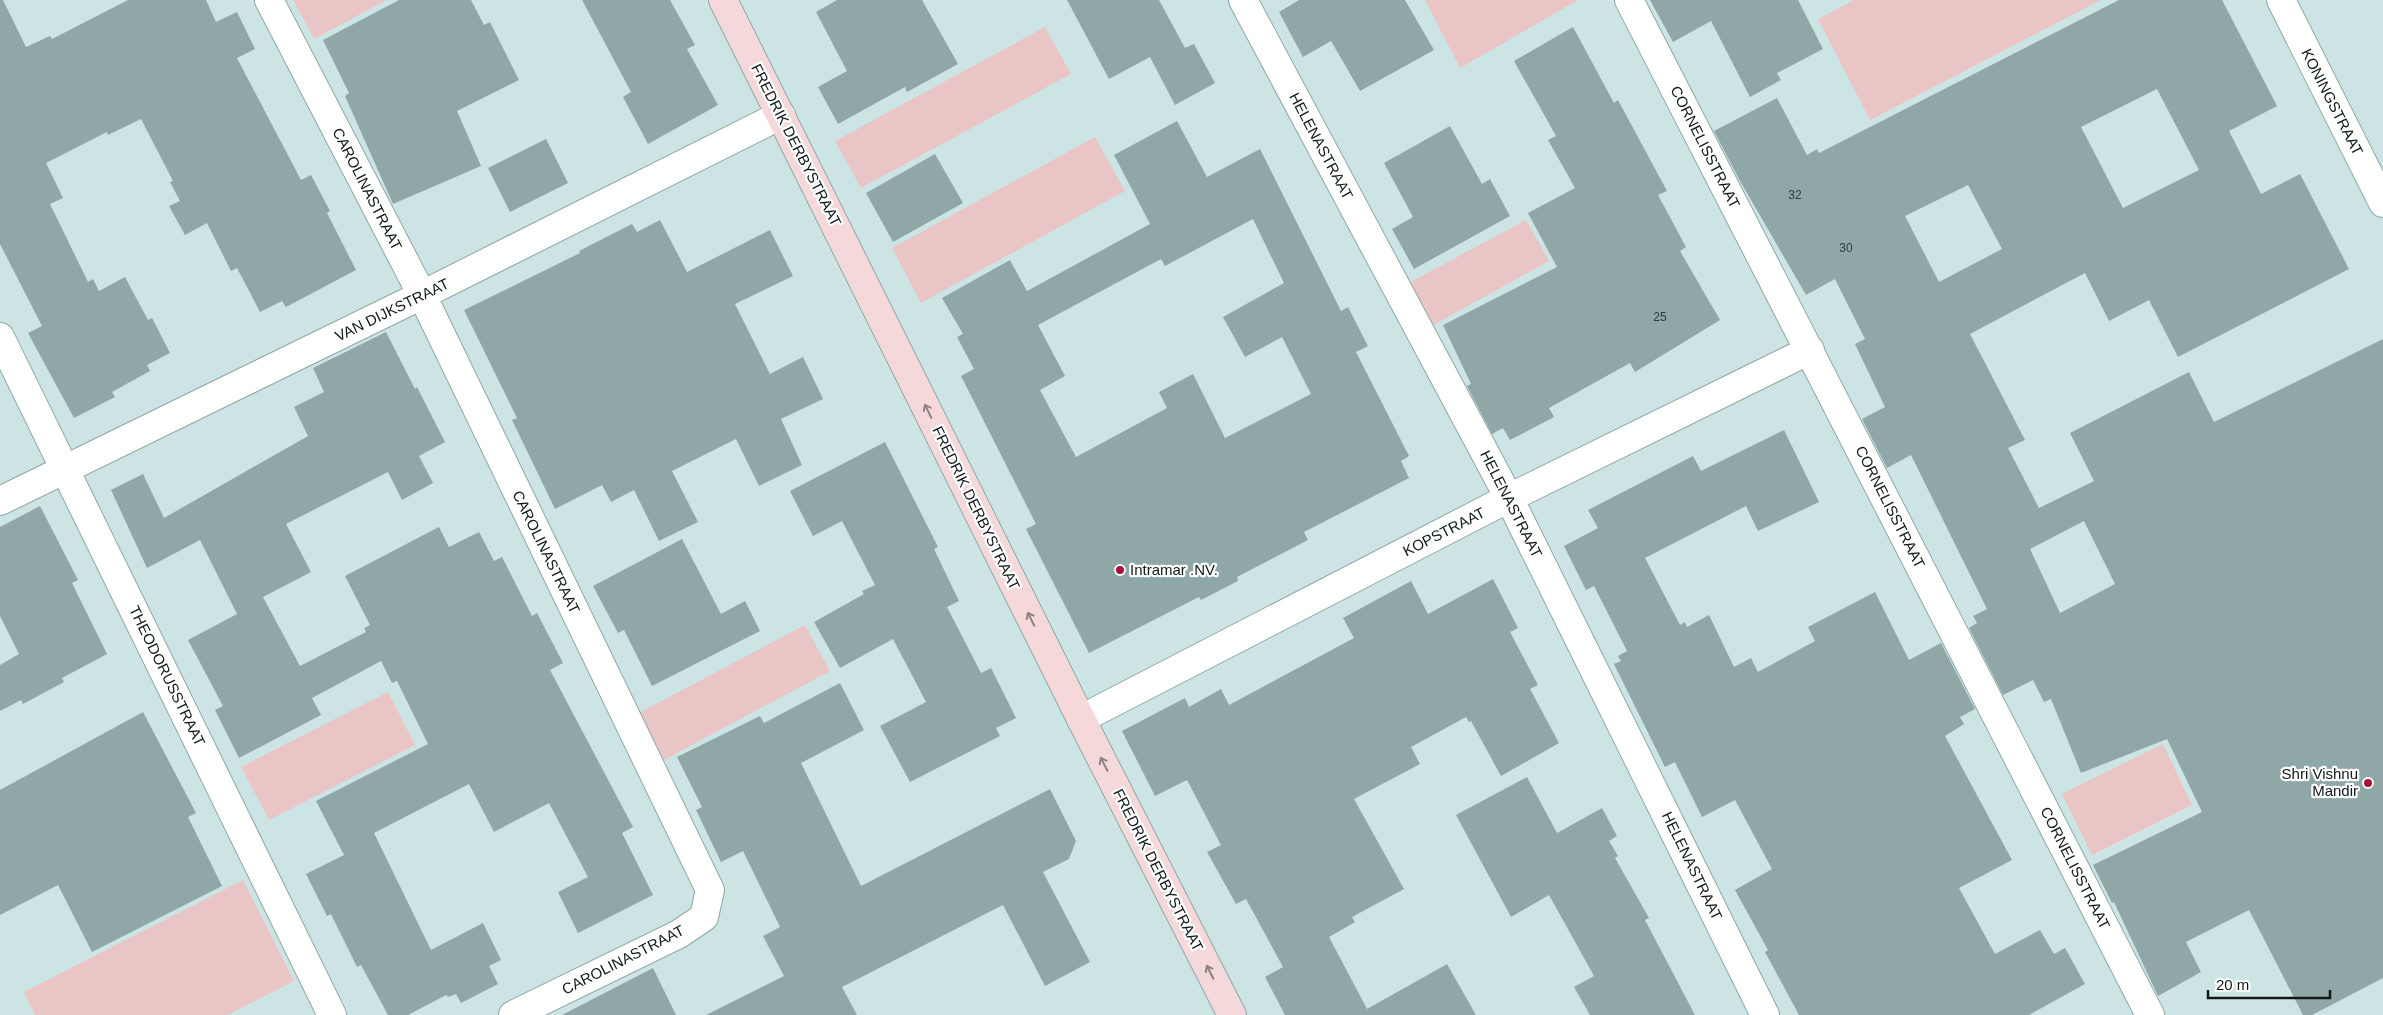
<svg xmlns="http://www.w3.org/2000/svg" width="2383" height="1015" font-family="Helvetica,sans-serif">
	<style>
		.green { fill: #e9c5c6 }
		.building { fill: #8fa7a7; fill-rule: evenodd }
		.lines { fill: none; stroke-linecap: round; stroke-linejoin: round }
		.minor-casing { stroke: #8fa7a6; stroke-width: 30 }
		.secondary-casing { stroke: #8fa7a6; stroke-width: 30 }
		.minor { stroke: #fff; stroke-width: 28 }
		.secondary { stroke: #f5d8da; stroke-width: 28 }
		.oneway { stroke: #8e8283 }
		.poi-dot { fill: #a91139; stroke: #fff; stroke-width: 2 }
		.labels { text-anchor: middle; stroke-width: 4.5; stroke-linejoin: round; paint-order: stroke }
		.number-label { font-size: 12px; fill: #303c3c }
		.street-label { font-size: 15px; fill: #101919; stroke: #fff }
		.poi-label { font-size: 15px; fill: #101919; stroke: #fff; text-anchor: start }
	</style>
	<rect width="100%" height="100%" fill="#cce5e4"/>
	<path class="green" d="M 293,0 L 387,0 L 314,39 Z
		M 1425,0 L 1578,0 L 1460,68 Z
		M 1854,0 L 2101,0 L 1870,120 L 1818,19 Z
		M 1045,27 L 1071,74 L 861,188 L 835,141 Z
		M 1095,137 L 1125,191 L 921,303 L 892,248 Z
		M 1526,220 L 1549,261 L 1428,328 L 1405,285 Z
		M 805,625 L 830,671 L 662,761 L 637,714 Z
		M 388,692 L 415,745 L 269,820 L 241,767 Z
		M 2163,744 L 2192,805 L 2092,855 L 2062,794 Z
		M 243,880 L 294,981 L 228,1015 L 35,1015 L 24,992 Z"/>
	<path class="building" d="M 0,0 L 3,0 L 26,47 L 50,36 L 52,39 L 128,0 L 206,0 L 216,22 L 237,12 L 255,49 L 237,58 L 301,180 L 311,175 L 330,211 L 327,213 L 356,270 L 286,307 L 282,301 L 260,312 L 237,268 L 231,271 L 207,223 L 185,235 L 169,206 L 180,201 L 170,182 L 173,181 L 141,119 L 108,135 L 107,132 L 46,163 L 63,198 L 50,204 L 88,282 L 93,279 L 99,291 L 125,277 L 148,320 L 152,318 L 170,353 L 147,365 L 150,371 L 112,392 L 115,397 L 74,418 L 28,333 L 42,326 L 0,244 Z
		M 399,0 L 471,0 L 484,25 L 490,22 L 519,80 L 457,111 L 481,166 L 393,204 L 345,96 L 349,93 L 323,40 Z
		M 582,0 L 670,0 L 695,45 L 687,49 L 718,105 L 648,144 L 623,97 L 631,92 Z
		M 837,0 L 922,0 L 958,64 L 907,92 L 905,87 L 838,124 L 818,87 L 847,71 L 816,12 Z
		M 1067,0 L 1159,0 L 1185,48 L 1194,44 L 1215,83 L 1175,105 L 1150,57 L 1109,79 Z
		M 1299,0 L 1405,0 L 1434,50 L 1360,91 L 1331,41 L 1303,57 L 1279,12 Z
		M 1650,0 L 1798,0 L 1823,49 L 1777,73 L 1781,80 L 1750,97 L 1711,21 L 1673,42 Z
		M 2119,0 L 2222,0 L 2277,106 L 2229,131 L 2261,194 L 2300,174 L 2349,269 L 2178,357 L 2149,300 L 2109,321 L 2085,273 L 1970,334 L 2025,440 L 2008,448 L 2039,508 L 2094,481 L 2070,433 L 2189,372 L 2214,422 L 2383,339 L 2383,978 L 2312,1015 L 2303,1015 L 2249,910 L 2186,942 L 2201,972 L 2158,996 L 2114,902 L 2112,903 L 2093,865 L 2202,812 L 2167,739 L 2081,773 L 2051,699 L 2044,702 L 2033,680 L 2003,695 L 1969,628 L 1977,623 L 1973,616 L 1987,609 L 1911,455 L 1887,468 L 1862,419 L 1885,407 L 1855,344 L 1865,339 L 1835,279 L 1806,295 L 1740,181 L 1714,131 L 1777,98 L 1807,155 L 1817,149 L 1819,153 ZM 2157,89 L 2199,170 L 2123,208 L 2081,127 ZM 1968,185 L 2002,249 L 1939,282 L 1905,216 ZM 2084,521 L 2115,584 L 2060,613 L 2030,549 Z
		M 1573,27 L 1614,103 L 1618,100 L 1667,191 L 1658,195 L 1686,247 L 1680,251 L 1720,320 L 1635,372 L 1630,363 L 1549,408 L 1554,417 L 1510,440 L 1503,428 L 1492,434 L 1467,386 L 1471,384 L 1443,325 L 1557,267 L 1528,213 L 1575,188 L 1548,140 L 1556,136 L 1514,61 Z
		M 1177,121 L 1207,177 L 1260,149 L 1341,311 L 1348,307 L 1368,346 L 1356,352 L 1409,456 L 1401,461 L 1409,478 L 1304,532 L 1308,540 L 1237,577 L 1238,581 L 1201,600 L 1199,597 L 1089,653 L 1026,529 L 1036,524 L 961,376 L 974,369 L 957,337 L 963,334 L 942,298 L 1010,260 L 1027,291 L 1150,224 L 1114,155 ZM 1253,219 L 1284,283 L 1223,317 L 1245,357 L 1282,337 L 1311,394 L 1225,438 L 1193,374 L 1159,392 L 1167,408 L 1076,457 L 1040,390 L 1065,376 L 1038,325 L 1161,259 L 1165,266 Z
		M 1450,126 L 1482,184 L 1490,179 L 1510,216 L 1414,269 L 1392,229 L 1413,217 L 1384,163 Z
		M 546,139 L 568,183 L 510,212 L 488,168 Z
		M 935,154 L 963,203 L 893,242 L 866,193 Z
		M 660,220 L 687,272 L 770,230 L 793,276 L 735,304 L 770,374 L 803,357 L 823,399 L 781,419 L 802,465 L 759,486 L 736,439 L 672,471 L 698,522 L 659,541 L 634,490 L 611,502 L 602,485 L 555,509 L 512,420 L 517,418 L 464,310 L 580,253 L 579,251 L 632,224 L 637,232 Z
		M 386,332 L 415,389 L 417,387 L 445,442 L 419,456 L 433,483 L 402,500 L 388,472 L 286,524 L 311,572 L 263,597 L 300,666 L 366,632 L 364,628 L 370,625 L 345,576 L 439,527 L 449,547 L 479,532 L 494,561 L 502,557 L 532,616 L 537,613 L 563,663 L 550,670 L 633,827 L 622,833 L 653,895 L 578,933 L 558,892 L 588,877 L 549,803 L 494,832 L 469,784 L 374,833 L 431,950 L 483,923 L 501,960 L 489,966 L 498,984 L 461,1003 L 456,994 L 448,997 L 446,995 L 408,1015 L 388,1015 L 361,965 L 357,967 L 331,914 L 327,916 L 306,874 L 344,855 L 316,801 L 428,744 L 397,681 L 392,683 L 381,661 L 312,698 L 321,715 L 239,758 L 215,710 L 223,706 L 188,640 L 237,614 L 200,540 L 147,568 L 111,490 L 143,474 L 164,518 L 308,436 L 294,407 L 324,392 L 313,368 Z
		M 1784,430 L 1819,502 L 1758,531 L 1746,506 L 1645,558 L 1680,625 L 1685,622 L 1687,627 L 1709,615 L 1734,667 L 1751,658 L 1758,672 L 1815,641 L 1808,627 L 1875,592 L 1909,660 L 1941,643 L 1975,709 L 1960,717 L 1964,724 L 1945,736 L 2012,860 L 1959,888 L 1995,954 L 2040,930 L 2054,954 L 2065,948 L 2085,984 L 2029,1015 L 1799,1015 L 1765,952 L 1768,950 L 1735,890 L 1772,869 L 1735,800 L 1702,817 L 1675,762 L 1665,767 L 1614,664 L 1621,661 L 1618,656 L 1627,651 L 1594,586 L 1586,590 L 1564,546 L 1598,528 L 1588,510 L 1693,456 L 1701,471 Z
		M 885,442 L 938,547 L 934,549 L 959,601 L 947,607 L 981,673 L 991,668 L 1016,718 L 996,728 L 1000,736 L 910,782 L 880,726 L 926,702 L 893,639 L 840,668 L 814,622 L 864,594 L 862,591 L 875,585 L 842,521 L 813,536 L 790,491 Z
		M 40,506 L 78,580 L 72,583 L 107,654 L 62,678 L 64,682 L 23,704 L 21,700 L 0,711 L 0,665 L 19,654 L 0,616 L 0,527 Z
		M 682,539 L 721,614 L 745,601 L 760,631 L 652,686 L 624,630 L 618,633 L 593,586 Z
		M 1493,579 L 1518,628 L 1510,632 L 1538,685 L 1530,689 L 1559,743 L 1501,776 L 1471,721 L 1469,722 L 1466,717 L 1411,747 L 1420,764 L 1354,799 L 1404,889 L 1352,917 L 1355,922 L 1329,937 L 1367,1009 L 1447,964 L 1476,1015 L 1285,1015 L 1265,977 L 1283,967 L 1246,899 L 1236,904 L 1207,852 L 1221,845 L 1187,780 L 1155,796 L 1122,731 L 1185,698 L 1189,707 L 1221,689 L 1229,705 L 1354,638 L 1343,618 L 1411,581 L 1428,614 Z
		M 840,683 L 864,730 L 801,763 L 861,886 L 1050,789 L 1076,841 L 1069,859 L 1043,872 L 1090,962 L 1045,986 L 1003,905 L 842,987 L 857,1015 L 706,1015 L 784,976 L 763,936 L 780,927 L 743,851 L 721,862 L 696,810 L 702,807 L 677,757 L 760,716 L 764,723 Z
		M 143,712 L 196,813 L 188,817 L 222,886 L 92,952 L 58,885 L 0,915 L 0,790 Z
		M 1527,777 L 1557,833 L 1602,808 L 1617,836 L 1609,841 L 1618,856 L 1615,858 L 1649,918 L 1645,920 L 1695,1015 L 1590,1015 L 1574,987 L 1594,976 L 1549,895 L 1511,917 L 1456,815 Z
		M 653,968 L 676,1015 L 562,1015 Z"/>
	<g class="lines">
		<defs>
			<path id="minor" d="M 269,0 L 422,295 L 710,890 L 704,917 L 679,934 L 513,1015
				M 1243,0 L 1509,498 L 1765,1015
				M 1629,0 L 2150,1015
				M 2281,0 L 2383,203
				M 0,337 L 332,1015
				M 0,501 L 422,295 L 781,115
				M 1081,719 L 1509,498 L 1810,350"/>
			<path id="secondary" d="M 723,0 L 1081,719 L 1232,1015"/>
		</defs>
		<use href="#minor" class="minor-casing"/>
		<use href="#secondary" class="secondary-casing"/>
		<use href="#minor" class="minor"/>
		<use href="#secondary" class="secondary"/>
	</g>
	<defs><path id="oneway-shaft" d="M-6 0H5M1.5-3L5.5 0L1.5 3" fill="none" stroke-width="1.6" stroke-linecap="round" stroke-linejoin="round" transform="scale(1.25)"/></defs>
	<g class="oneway">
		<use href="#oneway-shaft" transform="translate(928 411) rotate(-116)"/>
		<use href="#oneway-shaft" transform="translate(1031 619) rotate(-116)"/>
		<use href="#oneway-shaft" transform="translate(1104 764) rotate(-117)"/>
		<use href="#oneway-shaft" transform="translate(1210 972) rotate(-117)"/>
	</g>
	<g class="poi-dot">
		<circle cx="1120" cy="570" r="5"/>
		<circle cx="2368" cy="783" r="5"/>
	</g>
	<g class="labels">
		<g class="number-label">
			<text x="1795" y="199">32</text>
			<text x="1846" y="252">30</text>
			<text x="1660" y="321">25</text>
		</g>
		<g class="street-label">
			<text transform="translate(2332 102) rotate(63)" y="5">KONINGSTRAAT</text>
			<text transform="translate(796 145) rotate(63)" y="5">FREDRIK DERBYSTRAAT</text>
			<text transform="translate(1321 146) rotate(62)" y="5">HELENASTRAAT</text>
			<text transform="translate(1705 147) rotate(63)" y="5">CORNELISSTRAAT</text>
			<text transform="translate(367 189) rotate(63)" y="5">CAROLINASTRAAT</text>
			<text transform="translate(392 310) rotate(-26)" y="5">VAN DIJKSTRAAT</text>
			<text transform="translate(1511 504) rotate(63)" y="5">HELENASTRAAT</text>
			<text transform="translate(1890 507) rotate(63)" y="5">CORNELISSTRAAT</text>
			<text transform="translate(976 508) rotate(64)" y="5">FREDRIK DERBYSTRAAT</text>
			<text transform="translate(1444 532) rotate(-27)" y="5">KOPSTRAAT</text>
			<text transform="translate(546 552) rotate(64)" y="5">CAROLINASTRAAT</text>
			<text transform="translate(167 676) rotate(64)" y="5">THEODORUSSTRAAT</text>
			<text transform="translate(1692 866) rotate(64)" y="5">HELENASTRAAT</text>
			<text transform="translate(2075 868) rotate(63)" y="5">CORNELISSTRAAT</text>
			<text transform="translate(1158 870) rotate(63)" y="5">FREDRIK DERBYSTRAAT</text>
			<text transform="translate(623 960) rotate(-27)" y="5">CAROLINASTRAAT</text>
		</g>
		<g class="poi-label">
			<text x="1130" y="575">Intramar .NV.</text>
			<text x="2358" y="779" text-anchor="end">Shri Vishnu<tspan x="2358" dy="17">Mandir</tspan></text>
		</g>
	</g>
	<path d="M2208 990v8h122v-8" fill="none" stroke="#101919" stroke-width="2.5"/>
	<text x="2216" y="990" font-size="15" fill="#101919" stroke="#ffffff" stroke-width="4" paint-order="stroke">20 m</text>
</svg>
